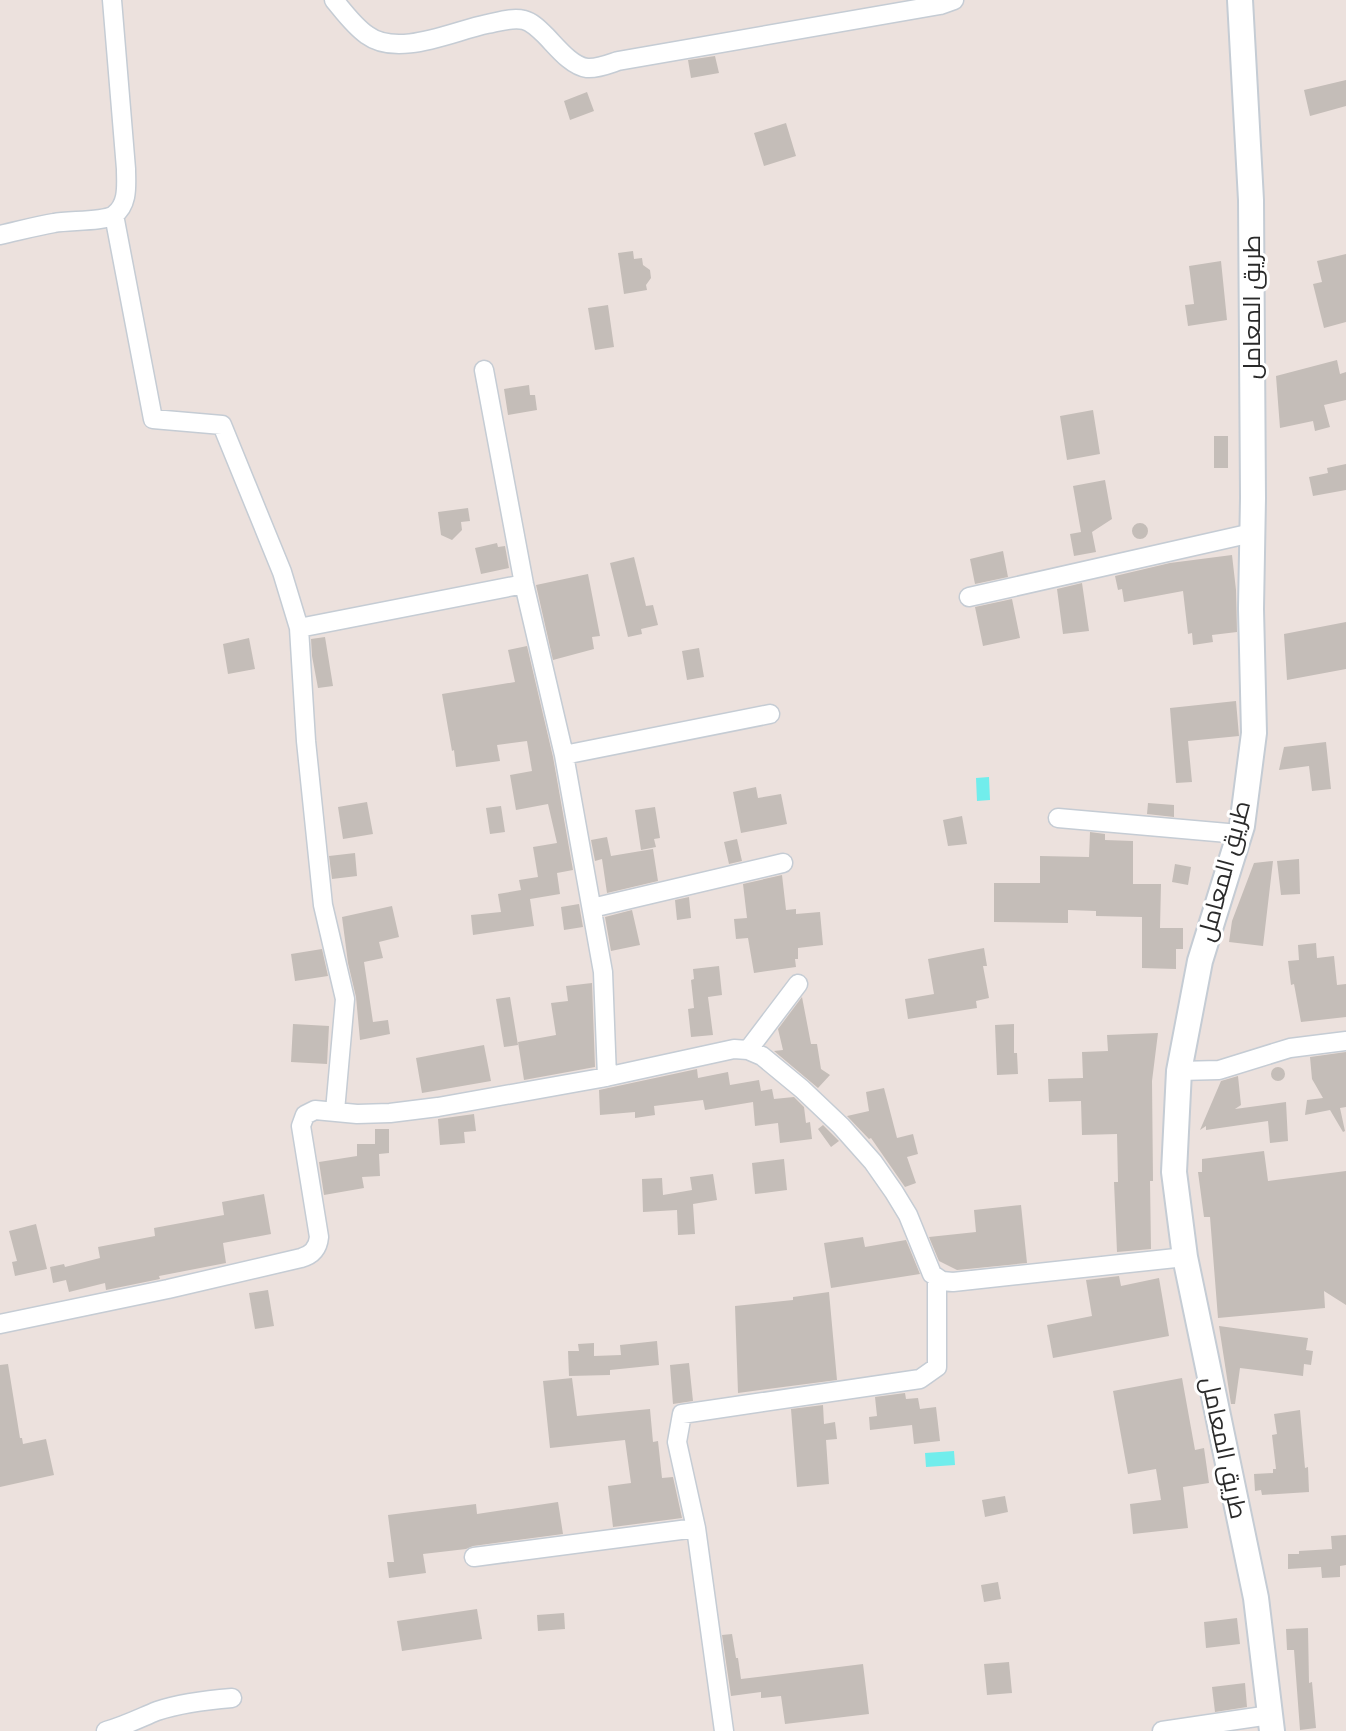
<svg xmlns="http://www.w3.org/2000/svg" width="1346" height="1731" font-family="'IBM Plex Sans',Cairo,sans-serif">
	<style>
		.water { fill: #71edec }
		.building { fill: #c4bdb8 }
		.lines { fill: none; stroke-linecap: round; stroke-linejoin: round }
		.minor-casing { stroke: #c5ccd4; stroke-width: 21 }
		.secondary-casing { stroke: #c5ccd4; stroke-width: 28 }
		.minor { stroke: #fff; stroke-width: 18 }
		.secondary { stroke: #fff; stroke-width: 24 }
		.labels { text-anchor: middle; stroke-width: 6; stroke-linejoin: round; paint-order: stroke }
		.street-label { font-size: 24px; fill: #2a2a2a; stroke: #fff }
	</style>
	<rect width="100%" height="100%" fill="#ece1dd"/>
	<path class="water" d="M 989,777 L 990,800 L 977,801 L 976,778 Z
		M 954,1451 L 955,1465 L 926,1467 L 925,1453 Z"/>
	<path class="building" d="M 715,56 L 719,73 L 691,78 L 688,60 Z
		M 1346,80 L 1346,106 L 1310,116 L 1304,90 Z
		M 587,92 L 594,111 L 570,120 L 564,101 Z
		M 786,123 L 796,156 L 764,166 L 754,133 Z
		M 633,251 L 634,259 L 642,258 L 643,265 L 650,270 L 651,278 L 646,285 L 647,290 L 624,294 L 618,253 Z
		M 1346,254 L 1346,322 L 1324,328 L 1313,284 L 1322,282 L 1317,261 Z
		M 1221,261 L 1227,320 L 1188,326 L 1185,305 L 1194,304 L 1189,266 Z
		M 608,305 L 614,347 L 595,350 L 588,308 Z
		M 1337,360 L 1340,374 L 1346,372 L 1346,400 L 1324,405 L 1330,427 L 1315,431 L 1313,421 L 1280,428 L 1276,376 Z
		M 529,385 L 530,395 L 535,395 L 537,410 L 508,415 L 504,389 Z
		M 1093,410 L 1100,454 L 1067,460 L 1060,416 Z
		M 1214,436 L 1228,436 L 1228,468 L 1214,468 Z
		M 1346,464 L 1346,490 L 1313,496 L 1309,477 L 1328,473 L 1327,468 Z
		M 1105,480 L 1112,519 L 1092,532 L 1096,552 L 1074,556 L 1070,534 L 1081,532 L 1073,486 Z
		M 468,508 L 470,521 L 461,522 L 462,530 L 452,540 L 441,535 L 438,512 Z
		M1132 531a8 8 0 1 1 16 0a8 8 0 1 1-16 0Z
		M 497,543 L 498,547 L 505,546 L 509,568 L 481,574 L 475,548 Z
		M 1003,551 L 1008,577 L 975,584 L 970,559 Z
		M 1232,555 L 1236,590 L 1237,632 L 1212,635 L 1213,642 L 1193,645 L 1192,633 L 1188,634 L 1183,591 L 1124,602 L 1122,589 L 1118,590 L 1115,576 L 1170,563 Z
		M 634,557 L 646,606 L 653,605 L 658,625 L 641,629 L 642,634 L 628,637 L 610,563 Z
		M 588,574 L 600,636 L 592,637 L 594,649 L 553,660 L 536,585 Z
		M 1082,583 L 1089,631 L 1063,634 L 1057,589 Z
		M 1012,599 L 1020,638 L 983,646 L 975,607 Z
		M 1346,622 L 1346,669 L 1287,680 L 1284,634 Z
		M 325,637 L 333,686 L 318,688 L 312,656 L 311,639 Z
		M 249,638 L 255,669 L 228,674 L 223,644 Z
		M 527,646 L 553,757 L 573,870 L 557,873 L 560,894 L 530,899 L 534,926 L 473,935 L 471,915 L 501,912 L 498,894 L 521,890 L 519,880 L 538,877 L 533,847 L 557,843 L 548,804 L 516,810 L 510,775 L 532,771 L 527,741 L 497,745 L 500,761 L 456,767 L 454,750 L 452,751 L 442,694 L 515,682 L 508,650 Z
		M 699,648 L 704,677 L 687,680 L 682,651 Z
		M 1236,701 L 1239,736 L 1188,741 L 1192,782 L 1176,783 L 1170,708 Z
		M 1326,742 L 1331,789 L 1312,791 L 1309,766 L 1279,770 L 1284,747 Z
		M 756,787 L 758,798 L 781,794 L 787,824 L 741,833 L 733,792 Z
		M 367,802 L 373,834 L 343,839 L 338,807 Z
		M 1148,803 L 1174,805 L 1174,817 L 1147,814 Z
		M 501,806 L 505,832 L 490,834 L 486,808 Z
		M 655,807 L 660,838 L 654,839 L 656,847 L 641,850 L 635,810 Z
		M 962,816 L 967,844 L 948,846 L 943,820 Z
		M 1090,832 L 1105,834 L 1105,840 L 1133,841 L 1133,884 L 1161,884 L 1160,928 L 1183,928 L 1183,949 L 1176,949 L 1176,969 L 1142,968 L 1142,917 L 1096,916 L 1096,911 L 1068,910 L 1068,923 L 994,922 L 994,883 L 1040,883 L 1040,856 L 1089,857 Z
		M 607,837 L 611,856 L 653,849 L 658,881 L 607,893 L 602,859 L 595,861 L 591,840 Z
		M 737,839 L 742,861 L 729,864 L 724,842 Z
		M 355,853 L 357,876 L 332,879 L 329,856 Z
		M 1299,859 L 1300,894 L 1281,895 L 1277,861 Z
		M 1273,861 L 1263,946 L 1229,942 L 1232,921 L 1254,863 Z
		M 1175,864 L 1191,867 L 1188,885 L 1172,882 Z
		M 782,875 L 786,910 L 796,909 L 796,914 L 820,912 L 823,945 L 798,948 L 798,959 L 795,959 L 796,967 L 754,973 L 748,938 L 736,939 L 734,919 L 747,918 L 743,884 Z
		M 689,897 L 691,918 L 677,920 L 675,900 Z
		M 579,904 L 583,927 L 564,930 L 561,907 Z
		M 392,906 L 399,937 L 379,942 L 383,958 L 364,962 L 373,1022 L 388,1020 L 390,1034 L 360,1040 L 356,997 L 348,963 L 342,917 Z
		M 632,910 L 640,945 L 611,951 L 605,917 Z
		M 1316,943 L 1317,958 L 1334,956 L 1337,985 L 1346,984 L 1346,1017 L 1301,1022 L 1294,984 L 1291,985 L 1288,961 L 1299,960 L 1298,945 Z
		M 984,948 L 987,966 L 983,966 L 989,998 L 976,1001 L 977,1008 L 908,1019 L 905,999 L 934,994 L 928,959 Z
		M 322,949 L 328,976 L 295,981 L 291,954 Z
		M 719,966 L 722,995 L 708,997 L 713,1035 L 691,1037 L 688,1009 L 694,1008 L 691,980 L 694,979 L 693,969 Z
		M 592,983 L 595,1067 L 524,1080 L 518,1042 L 556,1035 L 551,1003 L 568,1001 L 566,986 Z
		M 510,997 L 518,1045 L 504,1047 L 496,999 Z
		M 802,997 L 811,1044 L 817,1044 L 821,1069 L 830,1075 L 818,1088 L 774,1051 L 783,1050 L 778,1029 Z
		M 293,1024 L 329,1026 L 327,1064 L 291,1062 Z
		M 1014,1024 L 1014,1053 L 1017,1053 L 1018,1074 L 997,1075 L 995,1025 Z
		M 1158,1033 L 1152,1081 L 1153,1181 L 1150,1181 L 1151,1249 L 1117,1252 L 1114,1182 L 1118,1182 L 1117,1134 L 1082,1135 L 1081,1101 L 1049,1102 L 1048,1079 L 1083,1078 L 1082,1052 L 1108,1051 L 1107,1035 Z
		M 484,1045 L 491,1081 L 422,1093 L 416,1058 Z
		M 1346,1052 L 1346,1107 L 1340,1108 L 1345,1131 L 1343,1132 L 1330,1110 L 1305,1115 L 1307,1100 L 1323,1098 L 1312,1079 L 1310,1057 Z
		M1271 1074a7 7 0 1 1 14 0a7 7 0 1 1-14 0Z
		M 697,1069 L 698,1078 L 728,1072 L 730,1085 L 759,1080 L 761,1091 L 772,1089 L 774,1099 L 794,1097 L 804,1107 L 806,1123 L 810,1122 L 812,1139 L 780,1143 L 778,1123 L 755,1126 L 753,1102 L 705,1110 L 703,1100 L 654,1106 L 655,1115 L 635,1118 L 635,1112 L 600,1115 L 599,1090 Z
		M 1238,1076 L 1241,1105 L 1235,1109 L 1286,1102 L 1288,1141 L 1270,1143 L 1268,1121 L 1206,1130 L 1206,1126 L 1200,1130 L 1221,1081 Z
		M 884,1088 L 897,1138 L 913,1134 L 918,1154 L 907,1157 L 916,1183 L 905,1187 L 871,1138 L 869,1139 L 847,1116 L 869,1111 L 866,1092 Z
		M 474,1114 L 476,1131 L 464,1132 L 465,1143 L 440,1145 L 438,1119 Z
		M 823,1125 L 839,1141 L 831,1147 L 818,1129 Z
		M 375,1129 L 389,1129 L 389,1153 L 379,1154 L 380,1176 L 362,1177 L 364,1188 L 324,1195 L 319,1162 L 357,1156 L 357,1144 L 375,1144 Z
		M 1264,1151 L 1268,1181 L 1346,1171 L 1346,1305 L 1324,1291 L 1325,1308 L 1218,1318 L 1210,1217 L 1204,1217 L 1198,1172 L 1202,1172 L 1202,1159 Z
		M 784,1159 L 787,1190 L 755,1194 L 752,1163 Z
		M 713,1174 L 717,1200 L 693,1204 L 695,1234 L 678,1235 L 677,1210 L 643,1212 L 642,1179 L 662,1178 L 663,1195 L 692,1190 L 690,1177 Z
		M 264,1194 L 271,1234 L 223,1243 L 226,1263 L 159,1276 L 160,1279 L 106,1290 L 105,1283 L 69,1292 L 66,1280 L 53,1283 L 50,1267 L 64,1264 L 65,1267 L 100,1258 L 98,1247 L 155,1236 L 154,1228 L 224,1215 L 222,1202 Z
		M 1021,1205 L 1027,1263 L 957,1270 L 939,1261 L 929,1237 L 976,1232 L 974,1210 Z
		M 36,1224 L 47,1269 L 15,1276 L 12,1262 L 17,1261 L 9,1231 Z
		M 863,1237 L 865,1247 L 906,1240 L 920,1274 L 831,1288 L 824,1243 Z
		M 1119,1276 L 1121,1286 L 1159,1278 L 1169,1336 L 1053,1358 L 1047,1325 L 1092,1316 L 1086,1280 Z
		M 268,1290 L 274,1326 L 255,1329 L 249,1293 Z
		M 829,1292 L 837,1380 L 738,1393 L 735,1306 L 793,1300 L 793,1297 Z
		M 1219,1326 L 1308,1338 L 1306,1350 L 1313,1351 L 1311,1365 L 1304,1364 L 1303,1376 L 1240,1368 L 1235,1404 L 1231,1404 Z
		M 657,1341 L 659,1365 L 610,1370 L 610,1375 L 569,1376 L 568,1351 L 579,1351 L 578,1344 L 594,1343 L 594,1356 L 621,1355 L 620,1345 Z
		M 689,1363 L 693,1401 L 673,1404 L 670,1365 Z
		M 8,1364 L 20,1438 L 22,1438 L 23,1444 L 46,1439 L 54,1475 L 0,1487 L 0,1365 Z
		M 572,1378 L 577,1416 L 650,1409 L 653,1442 L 658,1441 L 662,1478 L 673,1477 L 682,1518 L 613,1527 L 608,1486 L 631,1483 L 625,1440 L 550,1448 L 543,1381 Z
		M 1182,1378 L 1195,1450 L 1204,1448 L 1209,1483 L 1183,1487 L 1188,1528 L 1133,1534 L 1130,1504 L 1161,1500 L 1156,1469 L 1128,1474 L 1113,1391 Z
		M 905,1393 L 906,1399 L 918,1398 L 920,1409 L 936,1407 L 940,1441 L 914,1444 L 912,1425 L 870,1430 L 869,1417 L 877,1416 L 875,1397 Z
		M 823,1405 L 824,1424 L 835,1422 L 837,1439 L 826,1440 L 829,1484 L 797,1487 L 791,1409 Z
		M 1300,1410 L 1305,1468 L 1308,1467 L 1309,1492 L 1262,1495 L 1261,1490 L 1255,1491 L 1254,1474 L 1273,1473 L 1273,1469 L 1276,1469 L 1272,1435 L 1277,1434 L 1274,1414 Z
		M 1005,1496 L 1008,1512 L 985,1517 L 982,1500 Z
		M 558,1502 L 563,1534 L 473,1546 L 466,1549 L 423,1554 L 426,1573 L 389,1578 L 387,1562 L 394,1562 L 388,1515 L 476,1504 L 477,1514 Z
		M 1346,1535 L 1346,1565 L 1340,1566 L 1340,1577 L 1322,1578 L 1321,1567 L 1288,1569 L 1288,1554 L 1299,1554 L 1299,1551 L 1332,1549 L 1331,1536 Z
		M 998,1582 L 1001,1599 L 984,1602 L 981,1585 Z
		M 477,1609 L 482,1639 L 402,1651 L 397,1621 Z
		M 564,1613 L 565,1629 L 538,1631 L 537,1615 Z
		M 1237,1618 L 1240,1644 L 1206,1648 L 1204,1622 Z
		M 1308,1628 L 1309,1683 L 1312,1682 L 1316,1728 L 1300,1730 L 1294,1650 L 1287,1650 L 1286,1629 Z
		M 732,1634 L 736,1658 L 738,1658 L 741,1679 L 863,1664 L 869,1714 L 785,1724 L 781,1696 L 761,1698 L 761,1692 L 731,1696 L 722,1635 Z
		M 1009,1662 L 1012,1693 L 987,1695 L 984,1664 Z
		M 1245,1683 L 1247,1707 L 1215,1712 L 1212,1687 Z"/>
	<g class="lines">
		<defs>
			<path id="minor" d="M 334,0 C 344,12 354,26 367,35 C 398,58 453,31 487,24 C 498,22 512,17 524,20 C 532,22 539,29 545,35 C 556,46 571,66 587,68 C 597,69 609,64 618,61 L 940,5 L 954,0
				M 114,215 L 153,419 L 222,425 L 282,572 L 299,628 L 306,741 L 323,905 L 345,999 L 335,1111
				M 0,235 C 18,231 36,226 54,223 C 69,220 103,222 114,215 C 129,204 126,184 126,169 L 112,0
				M 484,370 L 524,584 L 564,755 L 603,972 L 607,1077
				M 969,597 L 1252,533
				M 299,628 L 524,584
				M 564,755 L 770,714
				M 1058,818 L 1239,834
				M 592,908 L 783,863
				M 748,1050 L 798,984
				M 1179,1071 L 1219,1070 L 1290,1048 L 1346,1041
				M 0,1324 L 168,1289 L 301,1258 C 312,1255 318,1248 319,1237 L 301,1126 L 305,1115 L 315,1110 L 357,1114 L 390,1113 L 438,1107 L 601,1078 L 734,1049 L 748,1050 L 762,1056 L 802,1089 L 841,1126 L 873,1162 L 894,1192 L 908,1215 L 932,1274 L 942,1281 L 953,1282 L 1185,1257
				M 696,1528 L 724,1731
				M 474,1557 L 696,1528 L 677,1442 L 682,1414 L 920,1379 L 937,1367 L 937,1278
				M 106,1731 C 124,1726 140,1718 157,1711 C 181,1703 207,1700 232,1698
				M 1162,1731 L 1270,1715"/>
			<path id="secondary" d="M 1240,0 L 1251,200 L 1253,498 L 1251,609 L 1254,733 L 1242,826 L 1200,961 L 1179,1071 L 1174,1172 L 1185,1257 L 1256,1598 L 1272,1731"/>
		</defs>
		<use href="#minor" class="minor-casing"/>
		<use href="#secondary" class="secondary-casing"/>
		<use href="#minor" class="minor"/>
		<use href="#secondary" class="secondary"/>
	</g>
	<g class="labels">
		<g class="street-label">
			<text transform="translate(1252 307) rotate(-90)" y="8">طريق المعامل</text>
			<text transform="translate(1224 871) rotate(-75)" y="8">طريق المعامل</text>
			<text transform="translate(1224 1448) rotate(78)" y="8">طريق المعامل</text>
		</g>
	</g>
</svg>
